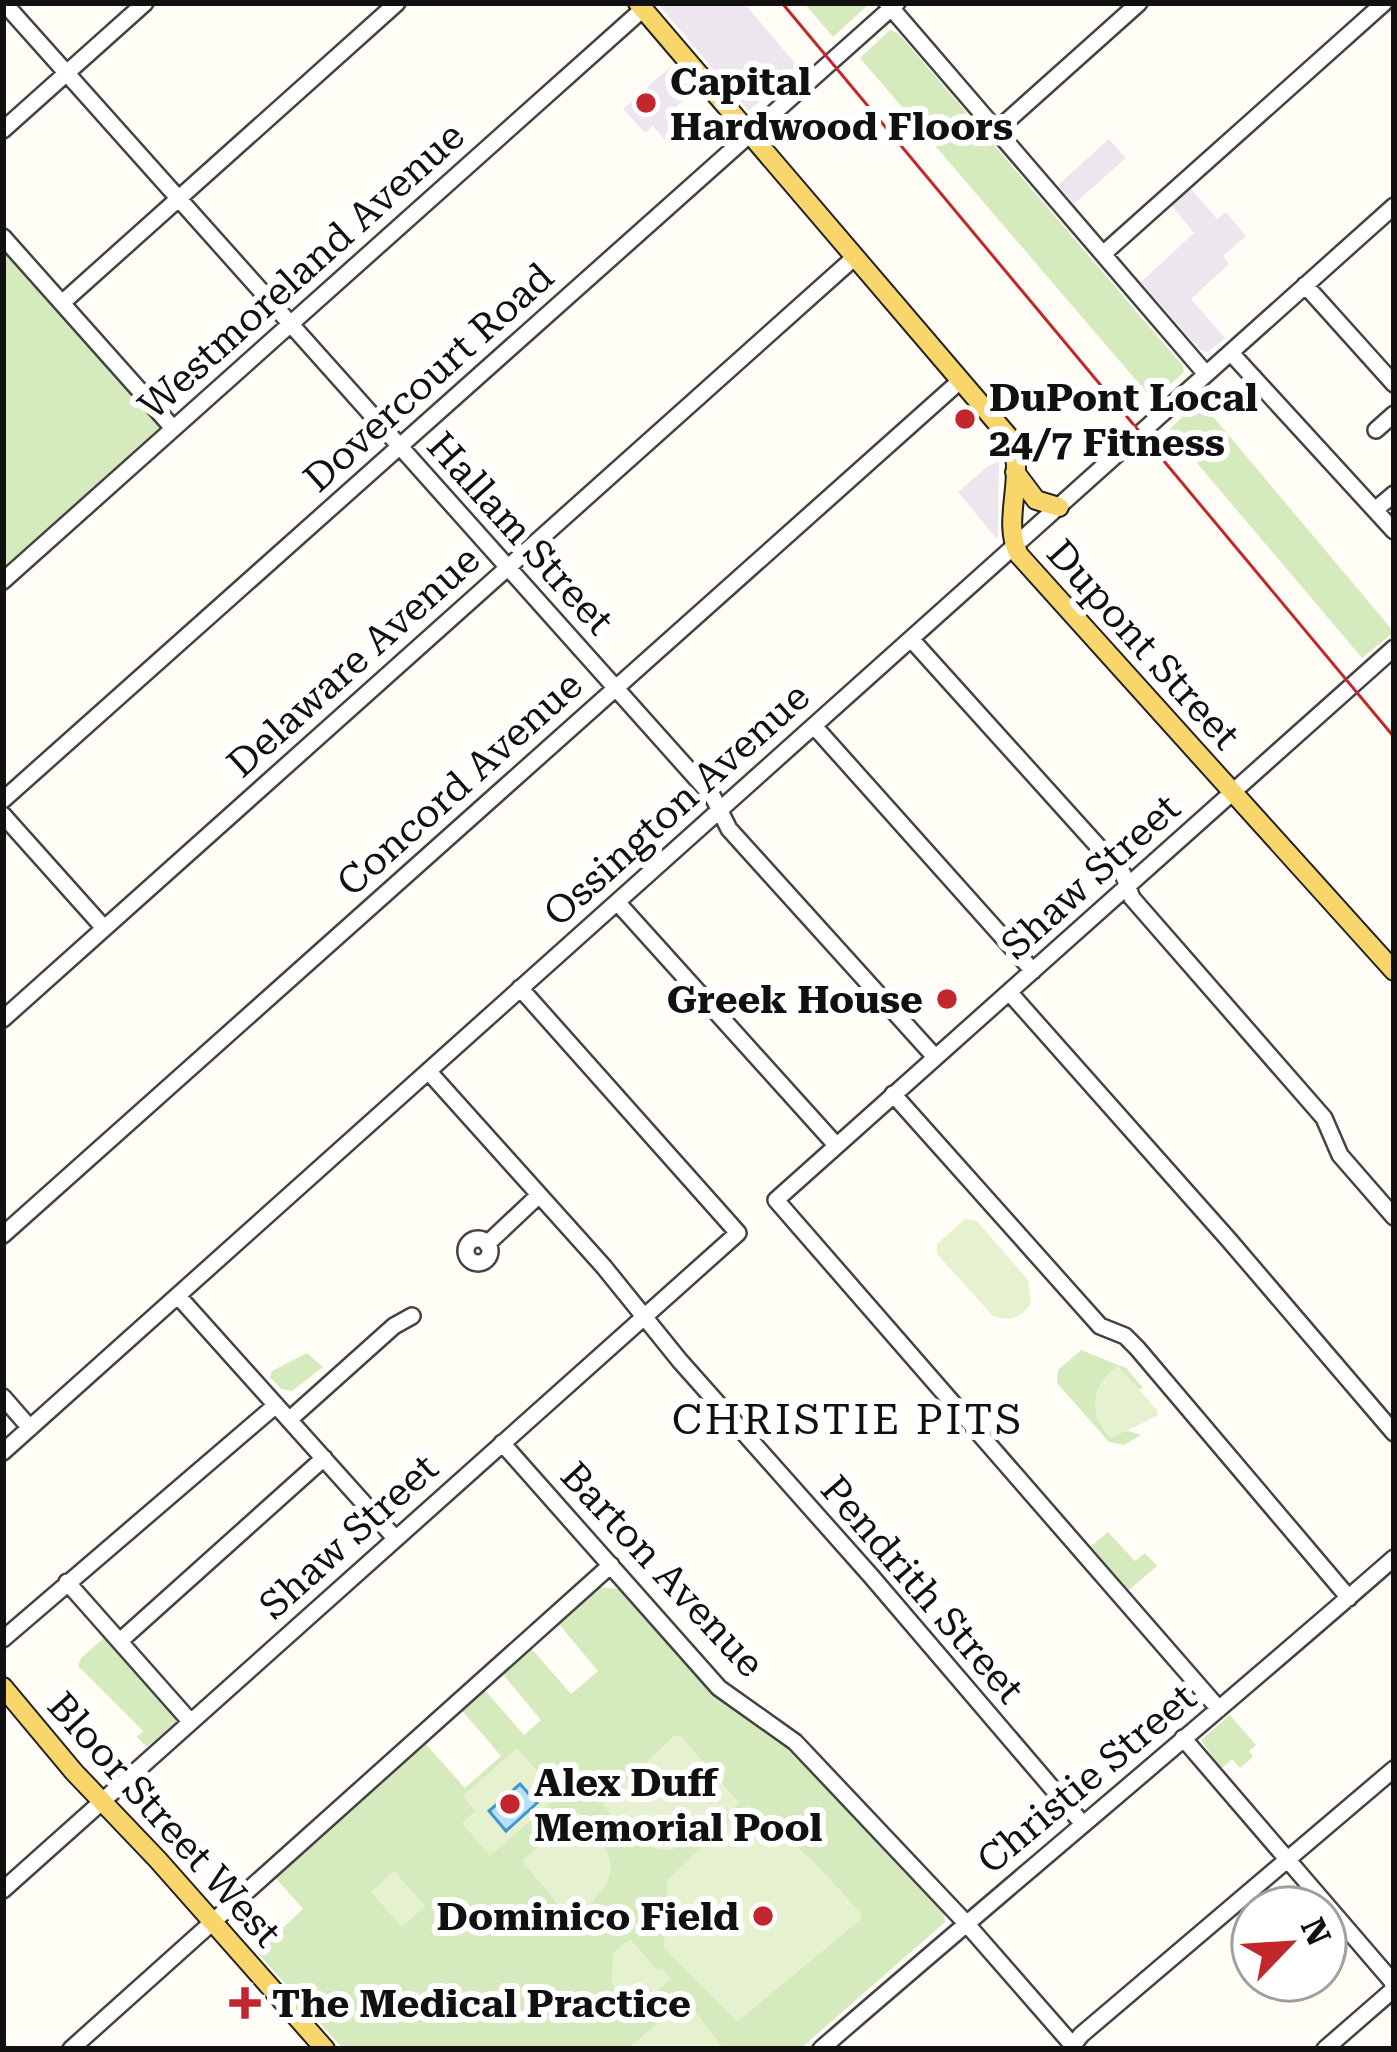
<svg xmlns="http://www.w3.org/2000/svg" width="1397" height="2052" font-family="'Roboto Serif',serif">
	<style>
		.industrial { fill: #eee6ef }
		.green { fill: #d5ebbd }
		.pitch { fill: #e6f2cf }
		.water { fill: #b9e0f7; stroke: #3f96cf; stroke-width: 3 }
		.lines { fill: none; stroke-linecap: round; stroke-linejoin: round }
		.minor-casing { stroke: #444; stroke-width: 20 }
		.major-casing { stroke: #222; stroke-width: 22 }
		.minor { stroke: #fff; stroke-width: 15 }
		.major { stroke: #f9d66b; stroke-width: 18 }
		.rail { stroke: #c4262e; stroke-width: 3 }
		.poi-dot { fill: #c4262e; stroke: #fff; stroke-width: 4.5 }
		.labels { text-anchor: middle; stroke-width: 12; stroke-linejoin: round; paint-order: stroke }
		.poi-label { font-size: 39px; font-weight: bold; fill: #111; stroke: #fff; text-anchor: start }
		.street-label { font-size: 39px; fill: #111; stroke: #fff }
		.neighbourhood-label { font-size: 42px; letter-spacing: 3px; fill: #111; stroke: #fff }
	</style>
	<rect width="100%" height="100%" fill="#fffdf5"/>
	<path class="industrial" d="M 657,3 L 744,3 L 799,68 L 749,111 Z
		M 671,66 L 694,92 L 667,114 L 680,129 L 666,141 L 653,126 L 645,133 L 623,109 Z
		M 1109,139 L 1126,158 L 1074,204 L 1058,185 Z
		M 1190,188 L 1217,219 L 1226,212 L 1246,236 L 1223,256 L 1229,264 L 1191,299 L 1225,338 L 1208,352 L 1200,350 L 1141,282 L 1194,233 L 1171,205 Z
		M 999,462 L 998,536 L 996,538 L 958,492 L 988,466 Z"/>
	<path class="green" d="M 804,3 L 868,3 L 868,5 L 833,37 Z
		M 890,30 L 899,34 L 1183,366 L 1184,372 L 1153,400 L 860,58 Z
		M 3,248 L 161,426 L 5,566 L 3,566 Z
		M 1199,400 L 1394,632 L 1362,658 L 1169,430 Z
		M 1081,1350 L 1126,1368 L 1143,1388 L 1119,1393 L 1125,1430 L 1141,1435 L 1124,1445 L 1109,1442 L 1057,1383 L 1058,1370 Z
		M 307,1353 L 323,1367 L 292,1391 L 281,1389 L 270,1377 L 272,1371 Z
		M 1108,1532 L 1135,1561 L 1145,1553 L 1157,1566 L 1129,1590 L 1091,1546 Z
		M 597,1587 L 620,1589 L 714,1693 L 782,1741 L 943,1911 L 945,1922 L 800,2049 L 343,2049 L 257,1952 L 303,1909 L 273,1875 L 423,1741 L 465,1788 L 501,1756 L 460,1708 L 483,1688 L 524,1735 L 541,1720 L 501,1672 L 530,1647 L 571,1694 L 598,1671 L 558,1623 Z
		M 106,1636 L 177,1717 L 176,1722 L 147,1747 L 137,1737 L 143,1731 L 78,1666 L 81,1658 Z
		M 1230,1715 L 1256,1745 L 1249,1751 L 1253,1757 L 1240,1768 L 1232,1759 L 1221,1769 L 1201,1740 Z"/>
	<path class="pitch" d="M 965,1219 L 977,1221 L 1028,1280 L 1031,1302 C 1023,1318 1008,1323 992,1315 L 937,1254 L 937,1244 Z
		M 1118,1366 L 1158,1411 L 1157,1416 L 1111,1438 C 1087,1415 1090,1385 1118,1366 Z
		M 674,1736 L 681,1736 L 739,1803 C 676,1858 661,1872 602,1804 Z
		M 517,1748 L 559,1796 L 490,1856 L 462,1823 L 475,1811 L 463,1796 Z
		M 749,1806 L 812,1860 L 861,1913 L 861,1919 L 737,2022 L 664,1948 L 667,1880 L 744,1807 Z
		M 579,1812 C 621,1863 624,1877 571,1920 L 522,1861 Z
		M 394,1871 L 425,1906 L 402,1927 L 371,1892 Z
		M 630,1939 L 658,1971 L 662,1968 L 671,1979 L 630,2015 L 612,1983 L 613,1953 Z
		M 686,2000 L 724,2049 L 627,2049 Z"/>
	<path class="water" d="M 520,1784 L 537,1803 L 506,1831 L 489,1811 Z"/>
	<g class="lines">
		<defs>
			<path id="minor" d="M 4,3 L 713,797 L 729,829 L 935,1057
				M 887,3 L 1206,374
				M 3,130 L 145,3
				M 997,130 L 1139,3
				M 3,237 L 173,428
				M 1103,254 L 1384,3
				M 1305,285 L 1394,384
				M 62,303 L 397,3
				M 1231,353 L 1394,531
				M 1376,430 L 1394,414
				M 1375,510 L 1394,494
				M 3,581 L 643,9
				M 911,639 L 1123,874 L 1132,898 L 1324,1118 L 1340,1155 L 1394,1217
				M 814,726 L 1033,971
				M 3,800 L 897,3
				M 3,815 L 104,928
				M 617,902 L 836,1145
				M 1009,992 L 1229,1240 L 1394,1433
				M 3,1019 L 855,257
				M 429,1072 L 604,1267 L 680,1361 L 871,1576 L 1082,1823
				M 893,1094 L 1100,1326 L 1125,1336 L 1137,1348 L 1349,1598
				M 3,1235 L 961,380
				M466 1251a12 12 0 1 1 24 0a12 12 0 1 1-24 0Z
				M 487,1244 L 539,1195
				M 178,1296 L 395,1538
				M 3,1397 L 30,1428
				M 289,1420 L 394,1326 L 412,1316
				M 502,1443 L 719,1688 L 795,1742 L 965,1922 L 1076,2049
				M 3,1452 L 1394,206
				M 67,1582 L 189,1720
				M 3,1639 L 276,1405
				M 120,1641 L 324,1458
				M 1219,1709 L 776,1200 L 1394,648
				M 1183,1738 L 1391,1980 L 1394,1989
				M 3,1890 L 738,1233 L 520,988
				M 71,2049 L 611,1565
				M 821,2049 C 1011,1884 1204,1724 1394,1558
				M 1070,2049 L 1081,2035 L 1394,1769
				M 1325,2049 L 1394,1989"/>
			<path id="major" d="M 638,3 L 1008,436 C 1029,472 1000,519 1019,555 L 1394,971
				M 1015,472 L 1036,500 L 1059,507
				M 3,1687 L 74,1772 L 158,1860 L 325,2049"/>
		</defs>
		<use href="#minor" class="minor-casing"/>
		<use href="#major" class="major-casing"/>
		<use href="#minor" class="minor"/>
		<use href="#major" class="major"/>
		<path class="rail" d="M 782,3 L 1394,737"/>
	</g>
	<g class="poi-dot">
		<circle cx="646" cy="103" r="12"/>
		<circle cx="965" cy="419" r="12"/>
		<circle cx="947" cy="999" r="12"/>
		<circle cx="510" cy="1804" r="12"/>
		<circle cx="763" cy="1916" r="12"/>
		<path d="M239 1985h12v12h12v12h-12v12h-12v-12h-12v-12h12z"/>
	</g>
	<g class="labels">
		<g class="poi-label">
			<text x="670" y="95">Capital<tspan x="670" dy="45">Hardwood Floors</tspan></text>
			<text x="989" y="411">DuPont Local<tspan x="989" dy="45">24/7 Fitness</tspan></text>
			<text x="923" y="1013" text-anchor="end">Greek House</text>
			<text x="534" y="1796">Alex Duff<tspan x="534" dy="45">Memorial Pool</tspan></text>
			<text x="739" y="1930" text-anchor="end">Dominico Field</text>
			<text x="272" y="2017">The Medical Practice</text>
		</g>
		<g class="street-label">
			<text transform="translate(301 270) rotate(-42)" y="14">Westmoreland Avenue</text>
			<text transform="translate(428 377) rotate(-42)" y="14">Dovercourt Road</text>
			<text transform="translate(521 533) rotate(48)" y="14">Hallam Street</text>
			<text transform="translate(1144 644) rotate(48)" y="14">Dupont Street</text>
			<text transform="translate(353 661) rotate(-42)" y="14">Delaware Avenue</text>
			<text transform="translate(459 783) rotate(-42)" y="14">Concord Avenue</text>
			<text transform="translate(676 804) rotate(-42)" y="14">Ossington Avenue</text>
			<text transform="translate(1090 876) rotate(-42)" y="14">Shaw Street</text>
			<text transform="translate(348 1536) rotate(-42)" y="14">Shaw Street</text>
			<text transform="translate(663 1569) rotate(47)" y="14">Barton Avenue</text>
			<text transform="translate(923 1589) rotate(49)" y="14">Pendrith Street</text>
			<text transform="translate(1086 1778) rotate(-40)" y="14">Christie Street</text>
			<text transform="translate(165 1819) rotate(48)" y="14">Bloor Street West</text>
		</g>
		<g class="neighbourhood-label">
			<text x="848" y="1434">CHRISTIE PITS</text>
		</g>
	</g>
	<rect width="1397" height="2052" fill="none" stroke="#111111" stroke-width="12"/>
	<g transform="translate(1289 1944) rotate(65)"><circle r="57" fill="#ffffff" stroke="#a0a0a0" stroke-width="3"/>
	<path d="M0-9L21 45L0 30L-21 45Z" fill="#c4262e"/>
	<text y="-18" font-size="33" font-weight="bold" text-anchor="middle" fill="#111111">N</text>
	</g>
</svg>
